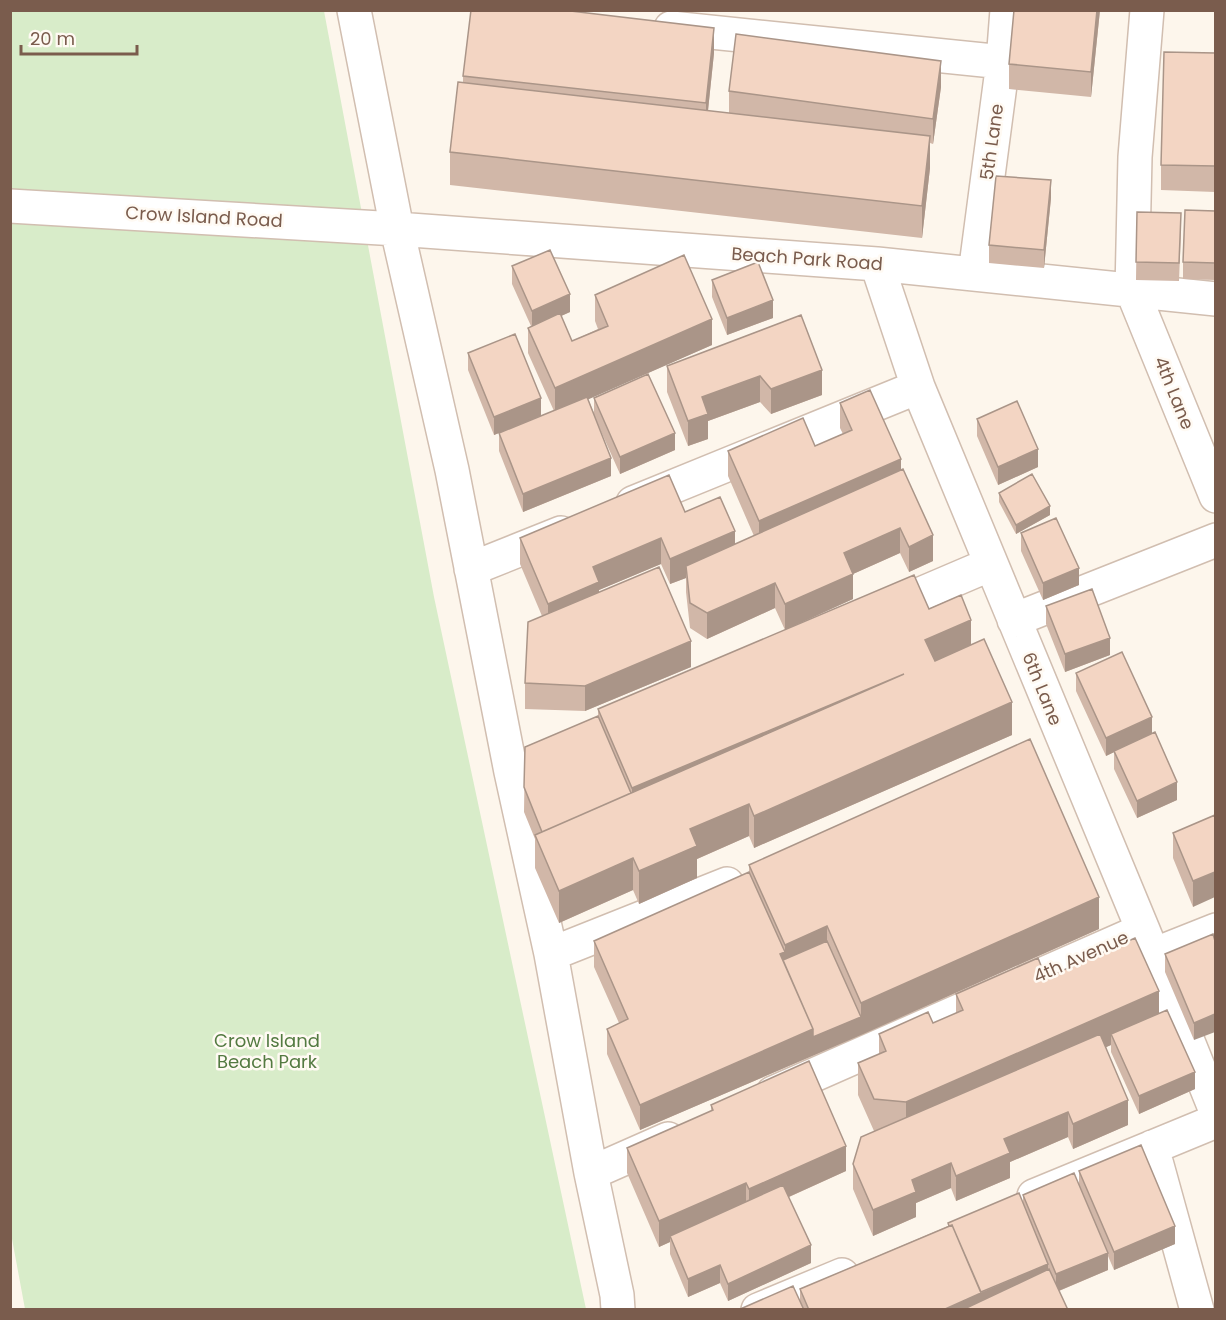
<svg xmlns="http://www.w3.org/2000/svg" width="1226" height="1320" font-family="Poppins,sans-serif">
	<style>
		.green { fill: #d8ecc9 }
		.lines { fill: none; stroke-linecap: round; stroke-linejoin: round }
		.minor-casing { stroke: #d1beb0; stroke-width: 36 }
		.minor { stroke: #fff; stroke-width: 33 }
		.wall { fill: #d1b7a8 }
		.shaded-wall { fill: #aa9588 }
		.building { fill: #f3d5c3; stroke: #aa9588; stroke-width: 1.5 }
		.labels { text-anchor: middle; stroke-width: 5; stroke-linejoin: round; paint-order: stroke }
		.street-label { font-size: 18px; fill: #7a5c4d; stroke: #fffaf3 }
		.park-label { font-size: 18px; fill: #537a41; stroke: #fffaf3 }
	</style>
	<rect width="100%" height="100%" fill="#fdf6ec"/>
	<path class="green" d="M 10,11 L 324,11 L 434,597 L 586,1309 L 25,1309 L 10,1228 Z"/>
	<g class="lines">
		<defs>
			<path id="minor" d="M 354,10 L 397,229 L 452,470 L 511,772 L 551,954 L 591,1173 L 617,1295 L 618,1310
				M 1147,10 L 1135,157 L 1132,290 L 1216,496
				M 671,28 L 1003,62
				M 10,206 L 397,229 L 877,264 L 1216,299
				M 877,264 L 918,387 L 1143,930 L 1216,1111
				M 975,274 L 1003,62 L 1007,10
				M 633,503 L 918,387
				M 471,569 L 561,533
				M 881,611 L 991,564
				M 1014,620 L 1216,540
				M 551,954 L 727,884
				M 1153,955 L 1216,930
				M 773,1093 L 1143,930
				M 1152,1147 L 1197,1310
				M 591,1173 L 668,1139
				M 1034,1196 L 1216,1121
				M 758,1310 L 842,1275"/>
		</defs>
		<use href="#minor" class="minor-casing"/>
		<use href="#minor" class="minor"/>
	</g>
	<path class="wall" d="M 1100,10 L 1091,97 L 1009,89 L 1009,64 Z
		M 714,53 L 708,111 L 729,113 L 729,91 L 941,87 L 933,144 L 930,143 L 930,168 L 922,238 L 450,185 L 450,152 L 463,83 L 463,76 Z
		M 1215,53 L 1215,192 L 1161,190 L 1161,165 Z
		M 1051,198 L 1044,268 L 989,263 L 989,245 Z
		M 1215,211 L 1215,280 L 1183,279 L 1183,262 Z
		M 1137,212 L 1181,230 L 1179,281 L 1136,280 Z
		M 512,266 L 570,312 L 561,316 L 572,341 L 598,329 L 595,321 L 595,295 L 712,345 L 588,399 L 594,413 L 594,398 L 675,450 L 620,474 L 599,427 L 611,476 L 523,512 L 499,451 L 499,433 L 554,411 L 528,353 L 528,328 L 531,326 L 512,284 Z
		M 712,280 L 773,318 L 727,335 L 712,297 Z
		M 801,315 L 822,395 L 771,414 L 760,402 L 708,421 L 708,439 L 688,446 L 667,392 L 667,366 Z
		M 468,353 L 541,416 L 494,435 L 468,370 Z
		M 840,403 L 901,470 L 933,561 L 909,572 L 900,553 L 853,574 L 853,599 L 785,630 L 775,608 L 707,639 L 690,628 L 686,592 L 686,578 L 670,584 L 661,564 L 599,590 L 599,592 L 691,667 L 585,711 L 525,709 L 525,683 L 542,616 L 520,564 L 520,538 L 685,512 L 735,544 L 754,536 L 728,476 L 728,451 L 815,446 L 843,434 L 840,428 Z
		M 977,419 L 1038,467 L 998,485 L 977,436 Z
		M 999,493 L 1050,515 L 1016,534 L 999,502 Z
		M 1021,533 L 1079,585 L 1043,600 L 1021,551 Z
		M 1046,606 L 1110,655 L 1065,672 L 1046,624 Z
		M 929,609 L 971,645 L 1012,735 L 754,848 L 749,836 L 697,859 L 697,878 L 639,904 L 633,890 L 559,923 L 535,868 L 535,839 L 524,812 L 525,747 L 598,716 L 598,709 Z
		M 1076,673 L 1152,733 L 1177,800 L 1137,818 L 1114,769 L 1114,752 L 1106,756 L 1076,691 Z
		M 1215,815 L 1193,907 L 1173,858 L 1173,833 Z
		M 749,865 L 1099,929 L 861,1035 L 640,1130 L 607,1054 L 607,1029 L 619,1023 L 594,967 L 594,941 L 749,872 Z
		M 1215,941 L 1194,1040 L 1165,972 L 1165,954 Z
		M 1046,978 L 1159,1013 L 1195,1089 L 1139,1114 L 1111,1052 L 1111,1045 L 1106,1047 L 1128,1125 L 1073,1149 L 1068,1137 L 1010,1162 L 1010,1178 L 956,1201 L 951,1188 L 916,1203 L 916,1217 L 873,1236 L 853,1189 L 853,1164 L 874,1131 L 858,1095 L 858,1063 L 879,1054 L 879,1034 L 933,1023 L 956,1014 L 956,994 Z
		M 711,1105 L 846,1171 L 789,1197 L 811,1263 L 728,1301 L 720,1283 L 688,1297 L 670,1254 L 670,1242 L 659,1247 L 627,1173 L 627,1148 L 711,1111 Z
		M 1079,1171 L 1175,1244 L 1114,1270 L 1108,1256 L 1108,1270 L 1059,1291 L 1068,1310 L 738,1310 L 800,1302 L 800,1289 L 948,1226 L 948,1223 L 1023,1203 L 1023,1195 L 1079,1184 Z"/>
	<path class="shaded-wall" d="M 1097,10 L 1100,10 L 1091,97 L 1091,72 Z
		M 714,28 L 714,53 L 706,129 L 706,103 Z
		M 941,61 L 941,87 L 933,144 L 933,119 Z
		M 930,136 L 930,168 L 922,238 L 922,206 Z
		M 1051,180 L 1051,198 L 1044,268 L 1044,250 Z
		M 570,294 L 570,312 L 532,329 L 532,311 Z
		M 773,300 L 773,318 L 727,335 L 727,318 Z
		M 712,319 L 712,345 L 555,414 L 555,388 Z
		M 822,370 L 822,395 L 771,414 L 771,389 Z
		M 760,376 L 760,402 L 708,421 L 708,439 L 688,446 L 688,421 L 702,397 Z
		M 541,398 L 541,416 L 494,435 L 494,417 Z
		M 675,433 L 675,450 L 620,474 L 620,457 Z
		M 1038,449 L 1038,467 L 998,485 L 998,467 Z
		M 611,458 L 611,476 L 523,512 L 523,494 Z
		M 901,459 L 901,484 L 759,547 L 759,521 Z
		M 1050,506 L 1050,515 L 1016,534 L 1016,525 Z
		M 900,528 L 900,553 L 853,574 L 853,599 L 785,630 L 785,604 L 844,553 Z
		M 735,531 L 735,557 L 686,566 L 686,578 L 670,584 L 670,559 Z
		M 933,535 L 933,561 L 909,572 L 909,547 Z
		M 661,538 L 661,564 L 599,590 L 599,607 L 548,629 L 548,604 L 593,567 Z
		M 1079,568 L 1079,585 L 1043,600 L 1043,583 Z
		M 775,583 L 775,608 L 707,639 L 707,613 Z
		M 971,620 L 971,652 L 925,672 L 925,640 Z
		M 1110,638 L 1110,655 L 1065,672 L 1065,654 Z
		M 691,641 L 691,667 L 585,711 L 585,686 Z
		M 904,674 L 632,795 L 632,788 Z
		M 1012,702 L 1012,735 L 754,848 L 754,816 Z
		M 1152,717 L 1152,734 L 1106,756 L 1106,738 Z
		M 1177,782 L 1177,800 L 1137,818 L 1137,801 Z
		M 749,804 L 749,836 L 697,859 L 697,878 L 639,904 L 639,871 L 690,829 Z
		M 633,858 L 633,890 L 559,923 L 559,891 Z
		M 1215,872 L 1215,897 L 1193,907 L 1193,881 Z
		M 1099,897 L 1099,929 L 861,1035 L 640,1130 L 640,1105 L 813,1029 L 861,1017 L 861,1003 Z
		M 827,926 L 827,958 L 785,973 L 785,945 Z
		M 785,952 L 785,973 L 780,954 Z
		M 1159,991 L 1159,1024 L 1111,1034 L 1111,1045 L 906,1135 L 906,1102 Z
		M 1215,1014 L 1215,1032 L 1194,1040 L 1194,1023 Z
		M 1195,1072 L 1195,1089 L 1139,1114 L 1139,1096 Z
		M 1128,1100 L 1128,1125 L 1073,1149 L 1073,1124 Z
		M 1068,1112 L 1068,1137 L 1010,1162 L 1010,1178 L 956,1201 L 956,1176 L 1004,1139 Z
		M 846,1146 L 846,1171 L 749,1215 L 749,1189 Z
		M 951,1163 L 951,1188 L 916,1203 L 916,1217 L 873,1236 L 873,1210 L 912,1180 Z
		M 746,1183 L 746,1209 L 670,1236 L 670,1242 L 659,1247 L 659,1221 Z
		M 1175,1226 L 1175,1244 L 1114,1270 L 1114,1252 Z
		M 811,1245 L 811,1263 L 728,1301 L 728,1284 Z
		M 1108,1253 L 1108,1270 L 1056,1292 L 1056,1274 Z
		M 1048,1264 L 1048,1282 L 982,1310 L 943,1310 L 978,1294 Z
		M 720,1265 L 720,1283 L 688,1297 L 688,1279 Z"/>
	<path class="building" d="M 471,10 L 562,10 L 714,28 L 706,103 L 463,76 Z
		M 1014,10 L 1097,10 L 1091,72 L 1009,64 Z
		M 736,34 L 941,61 L 933,119 L 729,91 Z
		M 1164,52 L 1215,53 L 1215,166 L 1161,165 Z
		M 458,82 L 930,136 L 922,206 L 450,152 Z
		M 996,176 L 1051,180 L 1044,250 L 989,245 Z
		M 1185,210 L 1215,211 L 1215,263 L 1183,262 Z
		M 1137,212 L 1181,213 L 1179,263 L 1136,262 Z
		M 550,250 L 570,294 L 532,311 L 512,266 Z
		M 684,255 L 712,319 L 555,388 L 528,328 L 560,313 L 572,341 L 608,326 L 595,295 Z
		M 758,262 L 773,300 L 727,318 L 712,280 Z
		M 801,315 L 822,370 L 771,389 L 760,376 L 702,397 L 708,414 L 688,421 L 667,366 Z
		M 515,334 L 541,398 L 494,417 L 468,353 Z
		M 648,374 L 675,433 L 620,457 L 594,398 Z
		M 870,390 L 901,459 L 759,521 L 728,451 L 803,418 L 815,446 L 852,430 L 840,403 Z
		M 587,397 L 611,458 L 523,494 L 499,433 Z
		M 1017,401 L 1038,449 L 998,467 L 977,419 Z
		M 903,469 L 933,535 L 909,547 L 900,528 L 844,553 L 853,574 L 785,604 L 775,583 L 707,613 L 690,603 L 686,566 Z
		M 1032,474 L 1050,506 L 1016,525 L 999,493 Z
		M 669,475 L 685,512 L 720,497 L 735,531 L 670,559 L 661,538 L 593,567 L 599,582 L 548,604 L 520,538 Z
		M 1056,518 L 1079,568 L 1043,583 L 1021,533 Z
		M 659,567 L 691,641 L 585,686 L 525,683 L 528,622 Z
		M 914,575 L 929,609 L 961,595 L 971,620 L 925,640 L 935,661 L 984,639 L 1012,702 L 754,816 L 749,804 L 690,829 L 697,846 L 639,871 L 633,858 L 559,891 L 535,835 L 904,674 L 632,788 L 598,709 Z
		M 1092,589 L 1110,638 L 1065,654 L 1046,606 Z
		M 1122,652 L 1152,717 L 1106,738 L 1076,673 Z
		M 598,716 L 631,793 L 542,832 L 524,787 L 525,747 Z
		M 1155,732 L 1177,782 L 1137,801 L 1114,751 Z
		M 1030,739 L 1099,897 L 861,1003 L 827,926 L 785,945 L 749,865 Z
		M 1215,815 L 1215,872 L 1193,881 L 1173,833 Z
		M 749,872 L 785,952 L 780,954 L 813,1029 L 640,1105 L 607,1029 L 628,1019 L 594,941 Z
		M 1213,934 L 1215,941 L 1215,1014 L 1194,1023 L 1165,954 Z
		M 1135,938 L 1159,991 L 906,1102 L 874,1099 L 858,1063 L 886,1051 L 879,1034 L 928,1012 L 933,1023 L 963,1010 L 956,994 L 1038,958 L 1046,978 Z
		M 827,941 L 861,1017 L 813,1037 L 813,1029 L 783,960 Z
		M 1167,1010 L 1195,1072 L 1139,1096 L 1111,1034 Z
		M 1100,1034 L 1128,1100 L 1073,1124 L 1068,1112 L 1004,1139 L 1010,1153 L 956,1176 L 951,1163 L 912,1180 L 916,1192 L 873,1210 L 853,1164 L 861,1137 Z
		M 809,1061 L 846,1146 L 749,1189 L 746,1183 L 659,1221 L 627,1148 L 713,1110 L 711,1105 Z
		M 1141,1145 L 1175,1226 L 1114,1252 L 1079,1171 Z
		M 1074,1173 L 1108,1253 L 1056,1274 L 1023,1195 Z
		M 783,1185 L 811,1245 L 728,1284 L 720,1265 L 688,1279 L 670,1236 Z
		M 1019,1193 L 1048,1264 L 981,1292 L 952,1225 L 949,1226 L 948,1223 Z
		M 952,1225 L 981,1293 L 943,1310 L 809,1310 L 800,1289 Z
		M 1049,1269 L 1068,1310 L 962,1310 Z
		M 793,1286 L 804,1310 L 738,1310 Z"/>
	<g class="labels">
		<g class="street-label">
			<text transform="translate(992 142) rotate(-82)" y="6">5th Lane</text>
			<text transform="translate(204 217) rotate(3)" y="6">Crow Island Road</text>
			<text transform="translate(807 259) rotate(4)" y="6">Beach Park Road</text>
			<text transform="translate(1174 393) rotate(68)" y="6">4th Lane</text>
			<text transform="translate(1042 689) rotate(68)" y="6">6th Lane</text>
			<text transform="translate(1081 957) rotate(-24)" y="6">4th Avenue</text>
		</g>
		<g class="park-label">
			<text x="267" y="1047">Crow Island<tspan x="267" dy="21">Beach Park</tspan></text>
		</g>
	</g>
	<rect width="1226" height="1320" fill="none" stroke="#7a5c4d" stroke-width="24"/>
	<path d="M21 45v9h116v-9" fill="none" stroke="#7a5c4d" stroke-width="3"/>
	<text x="30" y="45" font-size="18" fill="#7a5c4d" stroke="#fffaf3" stroke-width="4.5" paint-order="stroke">20 m</text>
</svg>
